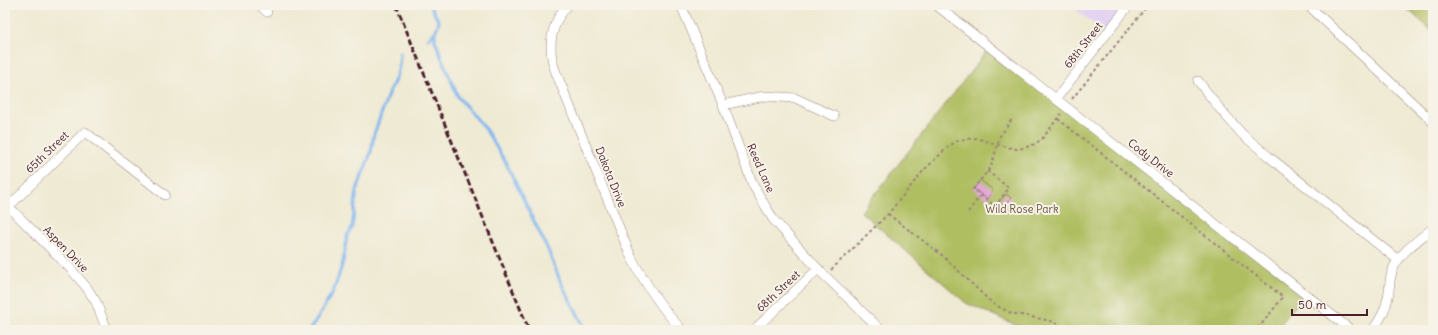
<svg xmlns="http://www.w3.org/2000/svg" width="1438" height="335" font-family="Delius,sans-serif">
  <rect width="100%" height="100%" fill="#f7f3e8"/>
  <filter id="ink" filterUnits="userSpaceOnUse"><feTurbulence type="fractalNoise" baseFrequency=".025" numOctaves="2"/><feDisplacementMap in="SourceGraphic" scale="8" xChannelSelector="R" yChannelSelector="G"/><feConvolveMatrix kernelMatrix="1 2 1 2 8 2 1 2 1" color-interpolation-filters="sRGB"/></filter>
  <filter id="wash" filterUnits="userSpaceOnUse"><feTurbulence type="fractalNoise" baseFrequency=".012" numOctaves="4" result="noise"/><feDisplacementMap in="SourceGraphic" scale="16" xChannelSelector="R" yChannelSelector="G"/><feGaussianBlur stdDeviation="0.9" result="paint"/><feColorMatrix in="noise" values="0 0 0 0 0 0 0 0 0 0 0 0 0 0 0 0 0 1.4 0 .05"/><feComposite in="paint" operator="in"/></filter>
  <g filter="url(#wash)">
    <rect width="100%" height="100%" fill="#efead3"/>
    <!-- built -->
    <polygon fill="#e3d3f2" points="1070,5 1129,5 1107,34"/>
    <!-- green -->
    <g fill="#afbe60" stroke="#7c6e46">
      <polygon points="1403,5 1433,5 1433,32"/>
      <polygon points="990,47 1305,294 1276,330 1027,330 966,303 861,212"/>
    </g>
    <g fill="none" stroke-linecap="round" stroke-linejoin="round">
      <!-- stream -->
      <g stroke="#81b7f0" stroke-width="3">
        <polyline points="435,32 435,40 442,59 458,97 484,127 506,163 548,250 561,283 586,330"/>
        <polyline points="428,39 435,32 439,22 430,5"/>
        <path d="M309,330l7,-9 18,-31 9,-28 4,-26 5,-8 5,-38 14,-38 3,-18 12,-33c1,-6 3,-9 6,-15 6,-10 8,-22 8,-33"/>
      </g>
    </g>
    <g id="blocks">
      <!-- building -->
      <g fill="#e3a5d6">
        <polygon points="980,180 993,190 987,199 974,189"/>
        <polygon points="1006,194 1011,198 1004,206 999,202"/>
      </g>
    </g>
  </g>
  <g filter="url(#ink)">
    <use href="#blocks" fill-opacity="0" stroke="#9c847f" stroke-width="1"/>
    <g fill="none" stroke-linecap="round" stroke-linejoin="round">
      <defs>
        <g id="minor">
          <polyline points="260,5 267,12"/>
          <path d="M568,5c-17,17 -21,42 -13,65l76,187c14,26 30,51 51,73"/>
          <polyline points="681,5 723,105 753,185 773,219 818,269 881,330"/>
          <polyline points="936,5 1351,330"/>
          <polyline points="1308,5 1433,122"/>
          <polyline points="1198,81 1220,109 1242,134 1268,156 1398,260"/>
          <polyline points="1056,99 1129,5"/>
          <polyline points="723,105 764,96 795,98 834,116"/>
          <polyline points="5,203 69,267 87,288 96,302 107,330"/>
          <polyline points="5,210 85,132 165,195"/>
          <polyline points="754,330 818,269"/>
          <path d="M1373,330c7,-11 13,-20 15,-33 2,-8 1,-17 4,-25 6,-19 26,-31 41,-44"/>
        </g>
      </defs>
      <!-- minor casing -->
      <use href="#minor" stroke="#9c847f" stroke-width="10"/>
      <!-- path -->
      <g stroke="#9c847f" stroke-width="2" stroke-dasharray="3 3" stroke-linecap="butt">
        <polyline points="1072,99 1148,5"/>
        <polyline points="1058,119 1283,297 1257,330"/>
        <polyline points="987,171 1009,188 995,206 973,189 991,167 1000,136 1012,119"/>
        <polyline points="968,212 981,195"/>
        <polyline points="888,214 943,256 993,304 1011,313 1051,321 1070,330"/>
        <polyline points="831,270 888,214 924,170 949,146 959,140 976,138 1007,147 1016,149 1024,148 1035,144 1042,139 1061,114"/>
      </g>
      <!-- minor -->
      <use href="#minor" stroke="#fff" stroke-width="9"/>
      <!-- rail -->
      <polyline stroke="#4a1f2b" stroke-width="3" stroke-dasharray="6 3" stroke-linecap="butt" points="396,5 529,330"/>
    </g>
  </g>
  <g text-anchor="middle" stroke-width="4" stroke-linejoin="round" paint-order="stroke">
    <!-- street labels -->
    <g font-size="11" fill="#4a1f2b" stroke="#f7f3e8">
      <text transform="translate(1083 45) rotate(-52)" y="4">68th Street</text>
      <text transform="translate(47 152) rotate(-44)" y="4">65th Street</text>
      <text transform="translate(1151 158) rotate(38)" y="4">Cody Drive</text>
      <text transform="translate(761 168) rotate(66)" y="4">Reed Lane</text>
      <text transform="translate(611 177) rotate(68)" y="4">Dakota Drive</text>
      <text transform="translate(66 249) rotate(46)" y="4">Aspen Drive</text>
      <text transform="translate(778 291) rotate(-43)" y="4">68th Street</text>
    </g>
    <!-- park labels -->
    <g font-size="11" fill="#684f3b" stroke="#f7f3e8">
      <text x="1022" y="213">Wild Rose Park</text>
    </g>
  </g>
  <!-- margin -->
  <rect width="1438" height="335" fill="none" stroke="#f7f3e8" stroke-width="20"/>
  <!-- scale -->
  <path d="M1292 309v6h75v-6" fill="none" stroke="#4a1f2b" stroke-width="2"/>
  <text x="1298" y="309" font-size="12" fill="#4a1f2b" stroke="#f7f3e8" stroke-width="3" paint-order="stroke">50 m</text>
</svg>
